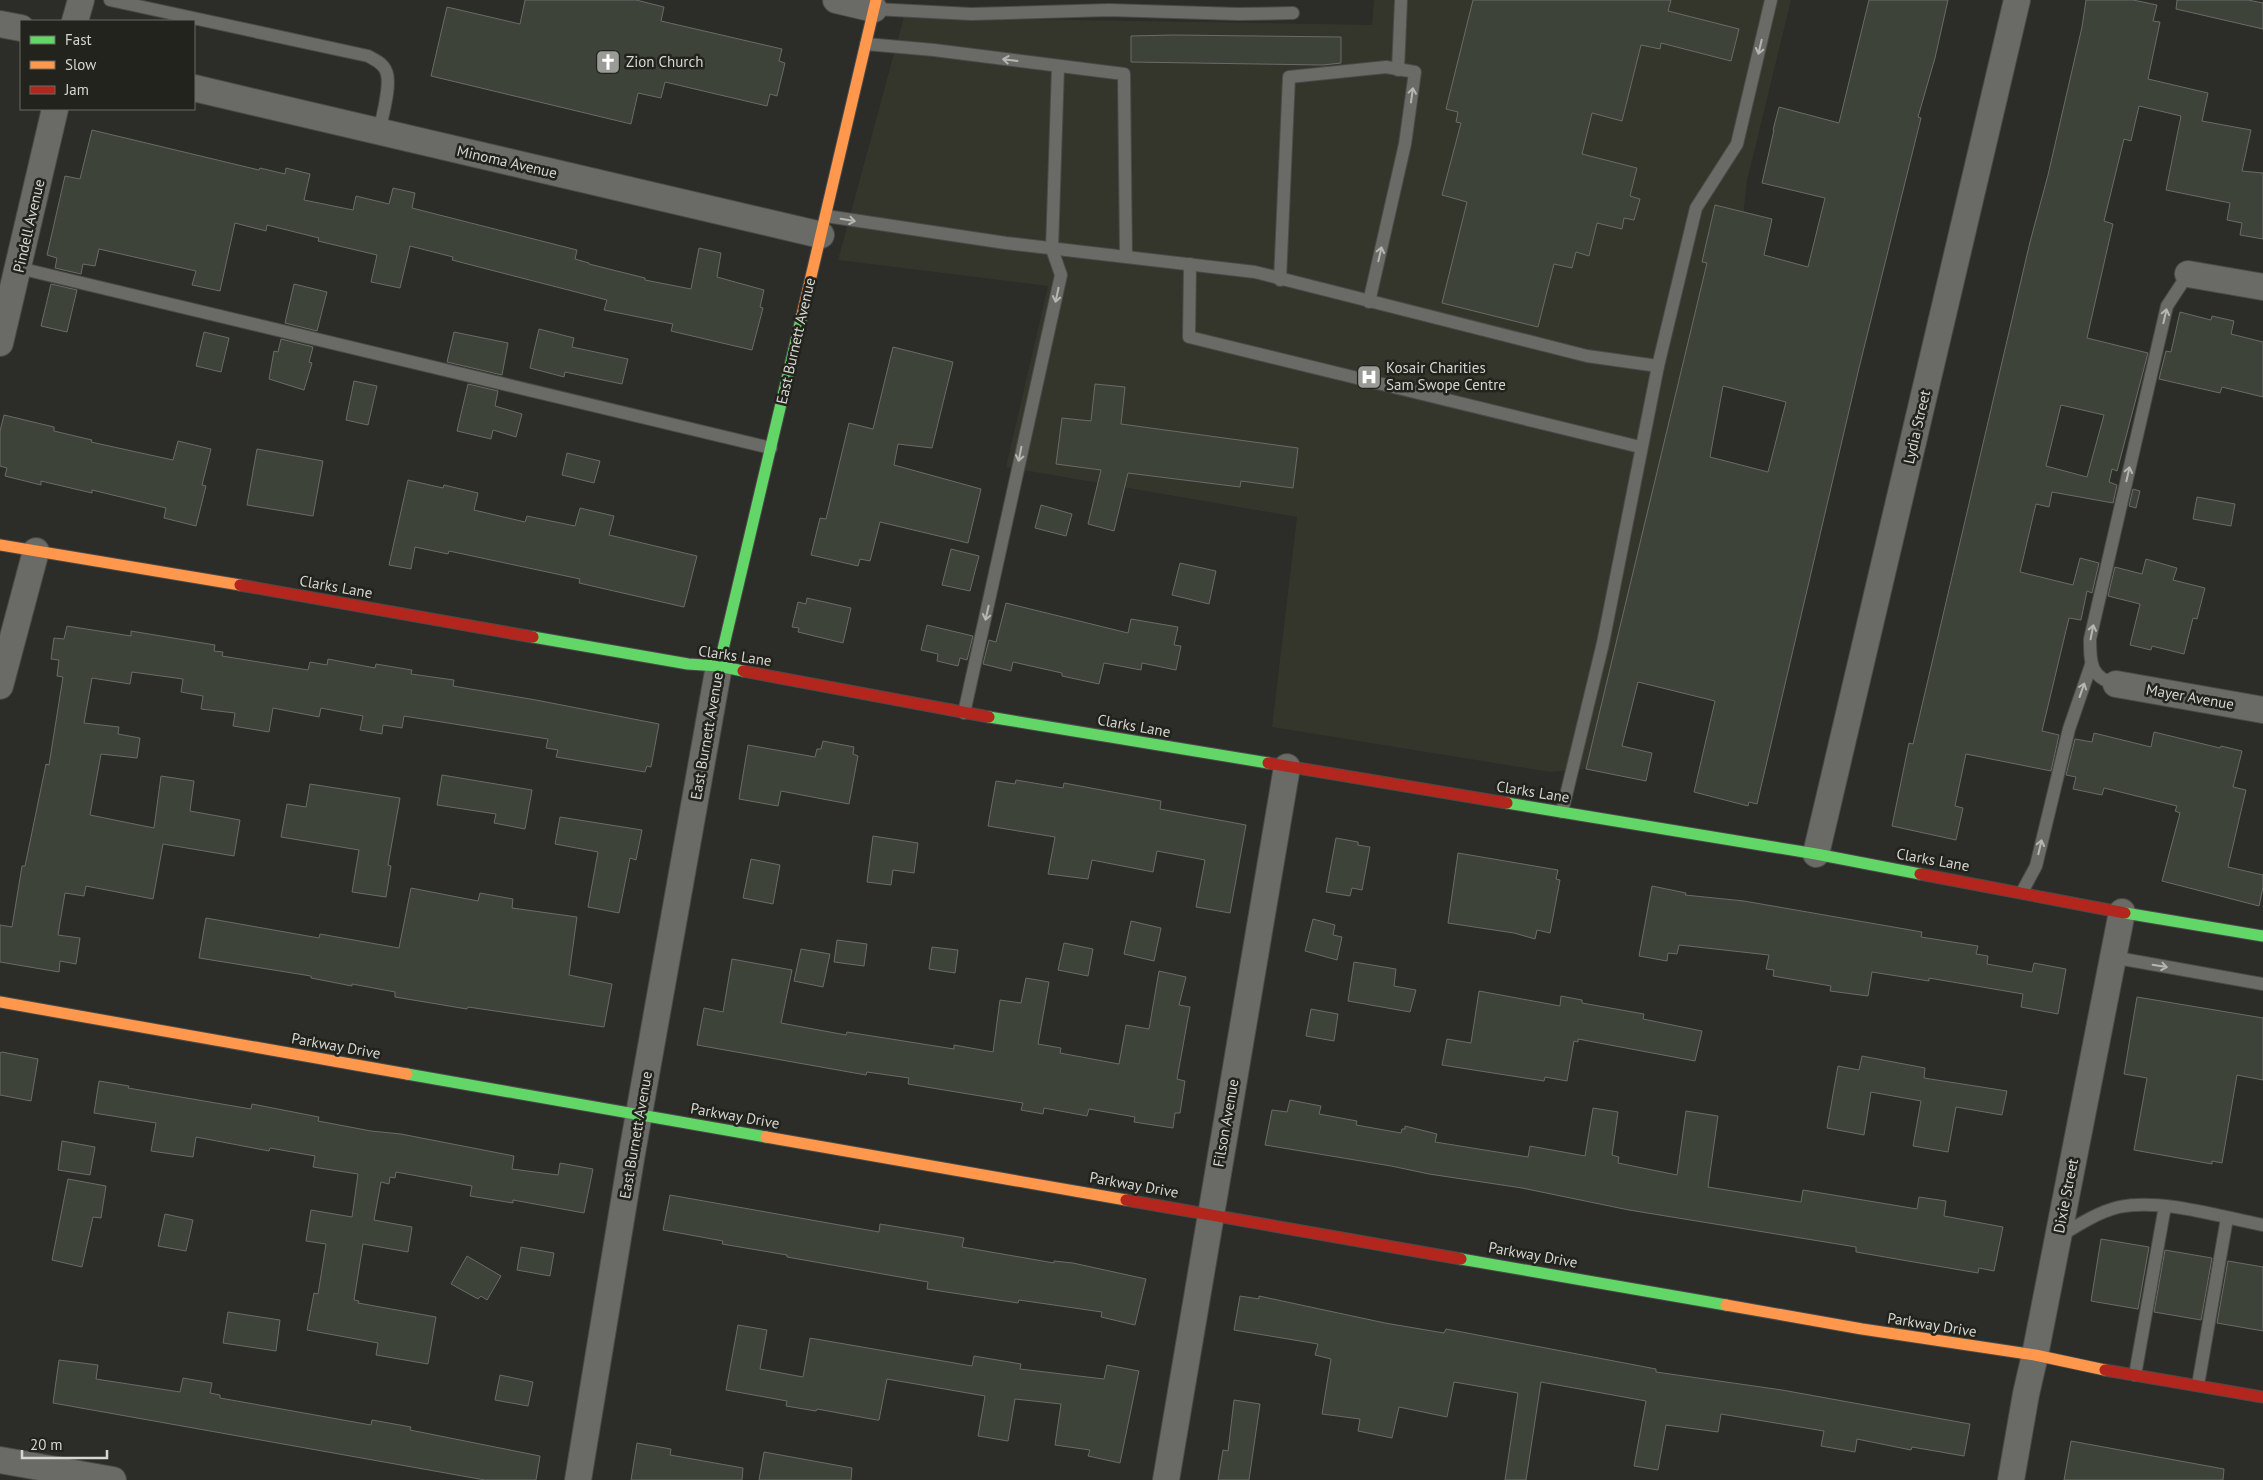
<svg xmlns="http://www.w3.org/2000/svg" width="2263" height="1480" font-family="'PT Sans',sans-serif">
  <rect width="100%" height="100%" fill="#2c2c28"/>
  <!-- built -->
  <polygon fill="#35362b" points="1374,0 1791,0 1747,181 1737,270 1622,748 1620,747 1613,775 1586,769 1550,772 1272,727 1297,517 1006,467 1048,286 838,260 904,17 1372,25"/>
  <!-- building -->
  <g fill="#3e433a" stroke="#6a6b68" fill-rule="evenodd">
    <polygon points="525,0 636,0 664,7 661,21 782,49 779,61 785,63 777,96 770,94 767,106 665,82 661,98 638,93 631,124 431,76 447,7 520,24"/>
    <polygon points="1473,0 1671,0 1668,11 1739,29 1731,61 1661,43 1660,49 1641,45 1622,121 1592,113 1582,154 1637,168 1630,196 1640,199 1634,220 1624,218 1622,229 1597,223 1589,256 1576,252 1572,268 1554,264 1538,327 1442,303 1467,202 1442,195 1461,123 1456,122 1458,112 1446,109"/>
    <path d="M1869,0h79l-13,58 -17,59 3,1 -62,250 -102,436 -8,-2 -1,4 -54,-14 21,-91 -77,-19 -16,64 30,7 -6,28 -60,-12 121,-506 -5,-1 13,-57 57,14 -8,36 44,12 17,-69 -63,-15 12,-53h-1l6,-23 60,16zM1723,386l63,16 -18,70 -58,-15z"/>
    <path d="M2086,0h47l24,5 -4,16 7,1 -12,57 60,14 -6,28 49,9 -9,41 21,2v66l-23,-4 2,-12 -15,-3 3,-17 -64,-13 15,-74 -42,-10 -8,35 -7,-2 -20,82 9,3 -26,114 61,15 -31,118 -5,-2 -3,13 8,3 -4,18 -61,-11 -3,15 -13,-3 -16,68 53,13 7,-27 19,5 -7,30 -5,-2 -6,29 -12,-2 -27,113 17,4 -8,36 -85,-17 -11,52 8,2 -7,32 -64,-14 17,-83 4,1 117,-502 18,-67 34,-148zM2061,405l43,10 -17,62 -41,-11z"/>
    <polygon points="2177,0 2248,0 2263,3 2263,29 2176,9"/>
    <polygon points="1173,35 1341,37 1341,63 1323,65 1131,62 1131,36"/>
    <polygon points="92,130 259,170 260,168 285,174 286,168 310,174 304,200 353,210 356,196 389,204 393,188 415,193 412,208 577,250 575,259 589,263 589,264 645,278 645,280 691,289 699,248 721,253 717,277 764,290 760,307 763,308 752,350 671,331 673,324 604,310 607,300 452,260 453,257 410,246 400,288 371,282 377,255 318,241 319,238 267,225 266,231 235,223 220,291 192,285 196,271 99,249 95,266 83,264 81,274 55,268 57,258 47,255 65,176 80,179"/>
    <polygon points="51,284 77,290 67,332 41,326"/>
    <polygon points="294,284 327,292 317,331 285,323"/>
    <polygon points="2180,312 2211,320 2212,316 2234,321 2231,334 2263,342 2263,397 2222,387 2220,393 2159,379 2166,351 2171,352"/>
    <polygon points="539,329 574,338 572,347 628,359 622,384 565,372 564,377 530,368"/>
    <polygon points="204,332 229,338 221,372 196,366"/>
    <polygon points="454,332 508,343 502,375 447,362"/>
    <polygon points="281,339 313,347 309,362 312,363 304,390 269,379 274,351 278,352"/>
    <polygon points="893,347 953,362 932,448 898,444 894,465 981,489 968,543 880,522 870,561 860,559 858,566 811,555 820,518 826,519 849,423 873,429"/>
    <polygon points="354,381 377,386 368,425 346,420"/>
    <polygon points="468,384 498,391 495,406 522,414 516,437 493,430 491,439 457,431"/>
    <polygon points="1095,384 1125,387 1121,424 1298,448 1293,488 1241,481 1240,487 1128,473 1114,531 1088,524 1101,470 1056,464 1062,418 1091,421"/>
    <polygon points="4,415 54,427 54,431 92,440 91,442 173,460 178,441 211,449 202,485 206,486 196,526 164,518 166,508 92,490 92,493 41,481 41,485 5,476 7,468 0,466 0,431"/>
    <polygon points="257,449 323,461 313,516 247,505"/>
    <polygon points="567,453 600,461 594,483 562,475"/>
    <polygon points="408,480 443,488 444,485 478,493 474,510 525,522 527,516 575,526 580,508 614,516 609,535 697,556 684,607 579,583 580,579 449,551 448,554 415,547 411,569 389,565"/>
    <polygon points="2133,489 2140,491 2136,508 2129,506"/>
    <polygon points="2197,497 2235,504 2231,526 2193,519"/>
    <polygon points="1041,505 1072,514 1066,536 1035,528"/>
    <polygon points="951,549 979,556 970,591 942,585"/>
    <polygon points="2146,559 2177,568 2173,580 2205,588 2197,619 2193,618 2184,654 2152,646 2151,650 2130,645 2140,604 2108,596 2115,567 2142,574"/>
    <polygon points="1180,563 1216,571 1209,604 1172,595"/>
    <polygon points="807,598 851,608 843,643 798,632 799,628 792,627 798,602 806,604"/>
    <polygon points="1006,603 1128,633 1131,619 1178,627 1174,645 1181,646 1176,670 1142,663 1141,670 1104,663 1099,684 1062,676 1062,673 1013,662 1011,671 983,664 989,640 996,642"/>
    <polygon points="927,625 973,636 967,660 960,658 958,666 937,661 938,654 921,650"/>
    <polygon points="67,626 131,636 131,631 215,645 214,651 223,652 222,656 308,670 310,662 327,665 328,659 375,668 376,664 412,670 411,674 454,680 453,686 536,700 659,724 651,767 647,766 645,772 556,757 558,750 546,748 548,739 404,716 402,728 383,725 382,734 360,730 363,716 321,708 319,717 273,708 269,732 233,726 235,713 201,709 203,696 181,692 183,679 132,672 130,684 92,678 84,723 119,727 118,734 140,738 137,758 101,754 90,815 154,828 161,776 194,781 190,811 240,820 234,856 163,844 153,899 86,886 84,896 65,893 58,935 80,938 76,964 60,961 59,972 0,962 0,925 12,927 22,866 25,866 46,764 49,765 63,677 57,676 59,660 51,659 54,638 64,639"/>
    <polygon points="2154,732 2220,748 2221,746 2242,751 2233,787 2246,790 2228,867 2263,875 2263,887 2259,906 2162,881 2180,813 2175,811 2177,806 2104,788 2102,795 2073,789 2076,777 2066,775 2075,739 2092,742 2094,733 2151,747"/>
    <polygon points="823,741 854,747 853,754 858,756 849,804 781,791 778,806 739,799 748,745 815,757 817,749 821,749"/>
    <polygon points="442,775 532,790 525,829 494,823 496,814 437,805"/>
    <polygon points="1016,780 1063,788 1064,783 1161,801 1160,809 1246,825 1230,913 1196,907 1205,860 1157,851 1153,872 1092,860 1088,879 1048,874 1055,837 988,826 996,781 1015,784"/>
    <polygon points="310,784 400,798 388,865 391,866 386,897 352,892 359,850 281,837 287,804 306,807"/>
    <polygon points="560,817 642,830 636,860 630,858 619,913 588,907 598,852 555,844"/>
    <polygon points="873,836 918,843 914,873 893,870 891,885 867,882"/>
    <polygon points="1336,838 1358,842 1358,845 1370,847 1362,890 1352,888 1350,896 1326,892"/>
    <polygon points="1458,853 1558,870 1556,879 1560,880 1550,933 1537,930 1535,939 1514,933 1448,923"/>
    <polygon points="751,859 780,865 773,904 743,898"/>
    <polygon points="1652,886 1686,893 1685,895 1744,901 1922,932 1921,937 1978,946 1976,954 1988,956 1987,964 2032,972 2034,963 2066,969 2058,1014 2021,1007 2023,994 1929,978 1929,981 1872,972 1868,996 1830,991 1831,986 1773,976 1774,970 1766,969 1769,955 1679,945 1677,954 1668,953 1667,961 1639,956"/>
    <polygon points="411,888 478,901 480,893 513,899 512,908 577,917 569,975 612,984 604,1027 468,1007 467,1009 395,997 395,992 352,984 352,986 311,978 311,976 199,958 206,918 319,938 320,934 399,948"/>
    <polygon points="1313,919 1335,925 1333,935 1342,937 1337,960 1305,951"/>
    <polygon points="1131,921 1161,928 1154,961 1124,954"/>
    <polygon points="837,940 867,944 864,966 834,962"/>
    <polygon points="1064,943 1093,949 1088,976 1058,970"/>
    <polygon points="932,947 958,950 955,973 929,969"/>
    <polygon points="801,949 830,954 823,987 794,981"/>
    <polygon points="732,959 792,970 781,1023 846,1035 847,1032 954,1049 954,1045 993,1052 1000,1000 1021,1003 1026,978 1049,982 1038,1044 1061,1048 1060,1053 1119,1064 1126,1025 1149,1029 1159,971 1186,977 1179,1005 1190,1007 1177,1079 1185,1081 1180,1113 1175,1113 1173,1128 1134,1122 1135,1117 1089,1109 1087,1116 1044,1108 1043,1114 1021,1110 1023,1103 908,1084 909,1078 867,1072 866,1075 697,1045 704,1008 723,1012"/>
    <polygon points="1354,962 1396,969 1394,986 1416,990 1410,1012 1348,1001"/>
    <polygon points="1479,991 1560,1006 1561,996 1582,1000 1582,1003 1644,1014 1643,1019 1702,1031 1695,1061 1578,1039 1578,1042 1574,1041 1567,1081 1545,1077 1544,1081 1442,1065 1447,1039 1471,1043"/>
    <polygon points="2137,997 2263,1018 2263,1080 2237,1075 2222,1163 2212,1161 2212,1164 2134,1150 2147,1078 2124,1074"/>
    <polygon points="1311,1009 1338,1014 1334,1041 1306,1036"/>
    <polygon points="2,1052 38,1059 31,1101 0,1095 0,1053"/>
    <polygon points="1862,1056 1925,1068 1924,1078 2007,1091 2002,1115 1956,1107 1948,1152 1913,1146 1921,1101 1871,1092 1864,1135 1827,1128 1838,1066 1859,1070"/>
    <polygon points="99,1081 129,1086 128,1088 251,1109 252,1104 319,1117 318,1121 371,1131 401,1134 514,1156 512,1169 558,1175 560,1163 593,1169 584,1213 513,1200 513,1203 470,1196 472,1186 396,1172 395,1178 390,1177 389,1184 381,1182 374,1220 412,1227 408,1252 363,1244 354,1300 359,1301 358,1303 436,1317 428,1364 376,1355 378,1343 307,1330 314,1293 318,1294 326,1244 306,1241 311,1210 352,1217 358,1174 313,1167 315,1156 270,1148 269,1151 196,1137 193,1157 151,1151 156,1123 94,1113"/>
    <polygon points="1290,1100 1321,1106 1319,1114 1357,1121 1356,1125 1401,1133 1402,1129 1405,1129 1405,1126 1437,1134 1435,1142 1528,1157 1530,1146 1585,1156 1593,1108 1618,1112 1612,1155 1619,1157 1618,1163 1677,1175 1686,1111 1718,1116 1708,1187 1801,1202 1803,1190 1917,1209 1919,1197 1946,1201 1944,1216 2003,1227 1994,1271 1979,1268 1978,1273 1908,1261 1856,1252 1856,1247 1629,1210 1522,1188 1429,1174 1391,1166 1265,1145 1272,1110 1287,1112"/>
    <polygon points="62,1141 95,1147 90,1175 58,1170"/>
    <polygon points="68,1179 106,1186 101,1218 93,1217 82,1267 52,1260"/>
    <polygon points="670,1195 879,1232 880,1224 953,1236 964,1238 962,1247 1054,1263 1054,1261 1073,1263 1146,1279 1135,1325 1101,1317 1102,1312 1019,1300 1018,1303 927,1289 928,1282 787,1257 787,1255 722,1244 723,1241 663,1230"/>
    <polygon points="165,1214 193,1220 186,1251 158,1246"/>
    <polygon points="2101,1239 2149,1247 2138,1309 2091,1301"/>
    <polygon points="521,1247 554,1253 550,1276 517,1270"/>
    <polygon points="2165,1250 2212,1258 2201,1320 2154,1312"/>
    <polygon points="467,1256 501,1276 487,1300 481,1296 478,1299 451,1284"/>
    <polygon points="2228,1261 2263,1267 2263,1331 2217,1323"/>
    <polygon points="1240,1296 1259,1299 1259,1296 1385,1323 1444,1333 1446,1329 1656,1369 1656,1372 1782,1390 1970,1424 1964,1456 1912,1447 1911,1450 1857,1439 1855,1452 1821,1446 1824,1431 1721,1414 1718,1432 1666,1425 1658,1470 1634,1466 1646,1401 1541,1382 1526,1480 1505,1480 1518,1393 1454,1382 1447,1417 1399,1407 1392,1438 1358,1431 1360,1419 1322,1414 1331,1359 1315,1355 1318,1344 1234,1330"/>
    <polygon points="228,1312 280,1320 276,1351 223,1343"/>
    <polygon points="738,1325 767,1330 760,1369 803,1377 810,1338 972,1366 974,1356 1021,1364 1020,1369 1104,1379 1107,1365 1139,1371 1120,1463 1088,1456 1090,1450 1055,1445 1061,1404 1015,1399 1008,1441 978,1436 985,1396 887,1379 879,1420 877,1420 817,1409 816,1411 786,1406 787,1401 726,1390"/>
    <polygon points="59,1360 98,1365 96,1379 180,1392 183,1378 212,1383 210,1393 220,1395 220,1398 371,1425 372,1420 411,1427 410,1430 540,1456 536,1480 485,1480 53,1403"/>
    <polygon points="500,1375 533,1382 528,1406 495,1400"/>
    <polygon points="1234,1400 1260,1404 1249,1480 1218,1480 1223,1450 1228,1451"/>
    <polygon points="2071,1441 2224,1469 2223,1480 2064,1480"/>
    <polygon points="637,1443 671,1449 670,1455 743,1468 742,1480 631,1480"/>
    <polygon points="764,1452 852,1468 851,1480 759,1480"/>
  </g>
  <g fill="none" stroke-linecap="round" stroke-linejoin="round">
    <defs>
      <g id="lane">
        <path d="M110,0l258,56c7,4 15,7 18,15 6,13 -4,46 -7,61"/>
        <polyline points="874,9 971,14 1109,10 1238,14 1293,13"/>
        <polyline points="866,44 934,50 1124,74 1126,256"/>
        <polyline points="1398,70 1401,0"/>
        <polyline points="826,216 1006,243 1255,272 1587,356 1658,366"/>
        <polyline points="1190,264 1189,337 1640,447"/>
        <polyline points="19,268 771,448"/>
        <polyline points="1280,280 1289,77 1386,67 1415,72 1405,144 1369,302"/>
        <path d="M2116,684c-26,-6 -26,-22 -26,-45l77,-333 21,-32"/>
        <polyline points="964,713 1061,275 1052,249 1058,67"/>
        <polyline points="1562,812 1603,643 1658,366 1696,208 1737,144 1771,0"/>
        <polyline points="2022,892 2036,866 2069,729 2091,665"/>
        <polyline points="2112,957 2263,984"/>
        <path d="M2060,1236c18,-11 38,-24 59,-29 42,-9 102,10 144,18"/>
        <polyline points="2135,1375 2165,1206"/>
        <polyline points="2198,1385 2227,1218"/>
      </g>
      <g id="street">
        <polyline points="836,0 874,9"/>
        <polyline points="75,21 81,0"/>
        <polyline points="0,24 21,28"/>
        <polyline points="194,88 821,235"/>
        <polyline points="2188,274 2263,287"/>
        <polyline points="0,343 55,109"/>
        <polyline points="2116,684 2263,710"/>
        <polyline points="0,686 36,551"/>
        <polyline points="1816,854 2017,0"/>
        <polyline points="0,1460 113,1480"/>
        <polyline points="578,1480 632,1153 719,666"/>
        <polyline points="1166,1480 1287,767"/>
        <polyline points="2011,1480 2026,1394 2035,1355 2122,912"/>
      </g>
      <g id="fast">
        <polyline points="533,637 688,664 719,666 743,671"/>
        <polyline points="719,666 802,315"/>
        <polyline points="989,717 1268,763"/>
        <polyline points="1507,803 1816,854 1920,874"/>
        <polyline points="2125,913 2263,936"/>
        <polyline points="407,1074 766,1137"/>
        <polyline points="1461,1259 1726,1305"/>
      </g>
      <g id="slow">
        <polyline points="802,315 876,0"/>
        <polyline points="0,545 240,585"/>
        <polyline points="0,1002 407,1074"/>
        <polyline points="766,1137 1126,1200"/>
        <polyline points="1726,1305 1862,1329 2035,1355 2105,1370"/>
      </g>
      <g id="jam">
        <polyline points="240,585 533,637"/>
        <polyline points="743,671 989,717"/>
        <polyline points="1268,763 1507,803"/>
        <polyline points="1920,874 2125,913"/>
        <polyline points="1126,1200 1461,1259"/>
        <polyline points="2105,1370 2263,1397"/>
      </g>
    </defs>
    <!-- lane casing -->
    <use href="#lane" stroke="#4a4a48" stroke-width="14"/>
    <!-- street casing -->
    <use href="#street" stroke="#4a4a48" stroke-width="28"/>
    <!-- fast casing -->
    <use href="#fast" stroke="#4a4a48" stroke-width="13"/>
    <!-- slow casing -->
    <use href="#slow" stroke="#4a4a48" stroke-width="13"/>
    <!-- jam casing -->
    <use href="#jam" stroke="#4a4a48" stroke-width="13"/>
    <!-- lane -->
    <use href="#lane" stroke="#6a6a67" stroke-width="12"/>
    <!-- street -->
    <use href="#street" stroke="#6a6a67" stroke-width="26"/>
    <!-- fast -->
    <use href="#fast" stroke="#63d668" stroke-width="11"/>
    <!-- slow -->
    <use href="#slow" stroke="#ff974d" stroke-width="11"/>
    <!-- jam -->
    <use href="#jam" stroke="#b3261e" stroke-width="11"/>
  </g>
  <!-- one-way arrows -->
  <defs><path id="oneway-shaft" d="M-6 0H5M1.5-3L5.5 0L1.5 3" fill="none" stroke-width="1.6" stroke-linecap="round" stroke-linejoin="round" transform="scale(1.25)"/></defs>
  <g stroke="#b6b6b2">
    <use href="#oneway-shaft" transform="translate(1760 47) rotate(103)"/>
    <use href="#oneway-shaft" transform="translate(1010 60) rotate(-173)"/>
    <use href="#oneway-shaft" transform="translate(1412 95) rotate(-82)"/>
    <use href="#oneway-shaft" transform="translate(848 220) rotate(10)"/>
    <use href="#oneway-shaft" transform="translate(1380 254) rotate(-77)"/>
    <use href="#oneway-shaft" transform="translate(1057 295) rotate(102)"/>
    <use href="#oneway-shaft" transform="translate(2165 316) rotate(-77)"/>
    <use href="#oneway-shaft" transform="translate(1020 454) rotate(101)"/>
    <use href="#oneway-shaft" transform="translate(2128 474) rotate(-77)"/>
    <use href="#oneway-shaft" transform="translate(987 613) rotate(103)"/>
    <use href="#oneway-shaft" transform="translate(2092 632) rotate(-79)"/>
    <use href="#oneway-shaft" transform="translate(2082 690) rotate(-71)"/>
    <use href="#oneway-shaft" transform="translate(2040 847) rotate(-77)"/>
    <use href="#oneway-shaft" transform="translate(2160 966) rotate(10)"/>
  </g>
  <!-- icons -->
  <defs>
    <symbol id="church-square" viewBox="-11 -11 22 22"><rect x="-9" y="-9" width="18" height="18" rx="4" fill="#9a9a96" stroke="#23231d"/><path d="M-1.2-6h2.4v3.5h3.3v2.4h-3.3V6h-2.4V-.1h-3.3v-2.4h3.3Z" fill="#fff"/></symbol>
    <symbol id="hospital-square" viewBox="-11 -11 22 22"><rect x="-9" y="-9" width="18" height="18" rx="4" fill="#9a9a96" stroke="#23231d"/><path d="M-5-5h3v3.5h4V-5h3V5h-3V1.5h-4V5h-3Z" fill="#fff"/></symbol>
  </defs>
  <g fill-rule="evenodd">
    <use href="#church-square" x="594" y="48" width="28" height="28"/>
    <use href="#hospital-square" x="1355" y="363" width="28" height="28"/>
  </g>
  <g text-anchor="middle" stroke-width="5" stroke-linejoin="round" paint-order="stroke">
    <!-- poi labels -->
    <g font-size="15" fill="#d6d6d2" stroke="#23231d" text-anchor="start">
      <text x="626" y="67">Zion Church</text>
      <text x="1386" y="373">Kosair Charities<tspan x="1386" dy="17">Sam Swope Centre</tspan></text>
    </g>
    <!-- street labels -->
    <g font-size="15" fill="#d6d6d2" stroke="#23231d">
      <text transform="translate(507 162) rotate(13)" y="5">Minoma Avenue</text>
      <text transform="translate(29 226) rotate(-77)" y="5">Pindell Avenue</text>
      <text transform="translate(796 341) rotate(-77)" y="5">East Burnett Avenue</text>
      <text transform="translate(1917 427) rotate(-77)" y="5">Lydia Street</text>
      <text transform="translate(336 587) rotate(10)" y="5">Clarks Lane</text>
      <text transform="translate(735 656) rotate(8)" y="5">Clarks Lane</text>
      <text transform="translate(2190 697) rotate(10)" y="5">Mayer Avenue</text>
      <text transform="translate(1134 726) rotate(10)" y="5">Clarks Lane</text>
      <text transform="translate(707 736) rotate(-80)" y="5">East Burnett Avenue</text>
      <text transform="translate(1533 792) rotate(9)" y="5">Clarks Lane</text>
      <text transform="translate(1933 860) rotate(10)" y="5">Clarks Lane</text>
      <text transform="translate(336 1046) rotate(10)" y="5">Parkway Drive</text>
      <text transform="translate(735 1116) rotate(10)" y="5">Parkway Drive</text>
      <text transform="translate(1226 1123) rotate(-80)" y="5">Filson Avenue</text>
      <text transform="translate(636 1135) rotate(-80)" y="5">East Burnett Avenue</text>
      <text transform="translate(1134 1185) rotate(10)" y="5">Parkway Drive</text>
      <text transform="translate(2066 1196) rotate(-79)" y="5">Dixie Street</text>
      <text transform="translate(1533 1255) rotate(10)" y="5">Parkway Drive</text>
      <text transform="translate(1932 1325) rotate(9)" y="5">Parkway Drive</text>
    </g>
  </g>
  <!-- legend -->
  <rect x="20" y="20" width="175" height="90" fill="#23231d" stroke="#6b6b65"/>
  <rect x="30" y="36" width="25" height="8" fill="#63d668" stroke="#6b6b65"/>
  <text x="65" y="45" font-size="15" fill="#d6d6d2">Fast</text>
  <rect x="30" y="61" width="25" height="8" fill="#ff974d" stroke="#6b6b65"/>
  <text x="65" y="70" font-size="15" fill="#d6d6d2">Slow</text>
  <rect x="30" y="86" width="25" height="8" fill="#b3261e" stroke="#6b6b65"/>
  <text x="65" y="95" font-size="15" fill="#d6d6d2">Jam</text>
  <!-- scale -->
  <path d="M22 1450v8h85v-8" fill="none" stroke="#d6d6d2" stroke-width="2.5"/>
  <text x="30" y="1450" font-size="15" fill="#d6d6d2" stroke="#23231d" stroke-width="4" paint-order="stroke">20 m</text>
</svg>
